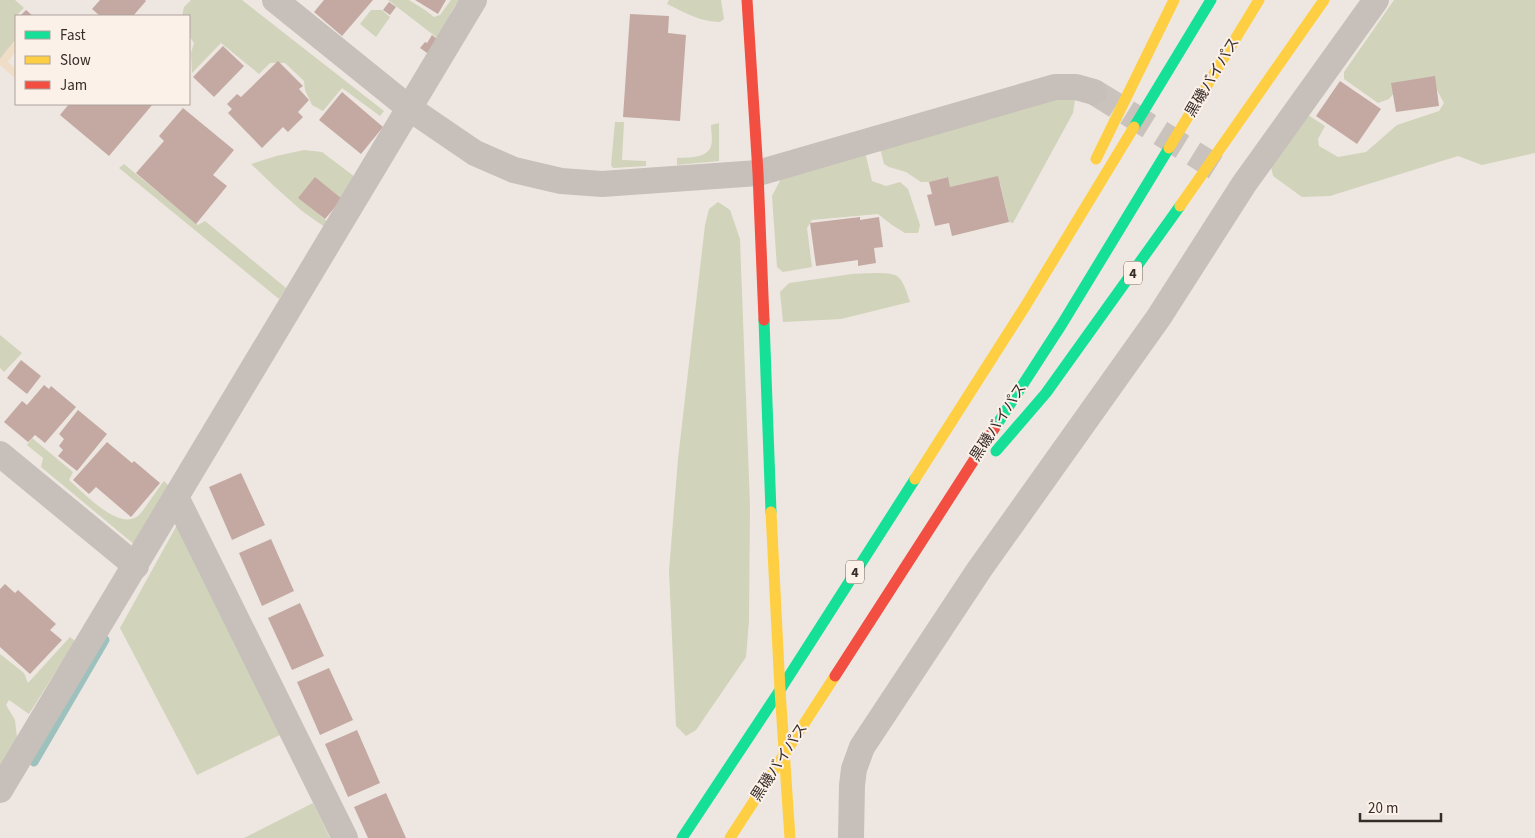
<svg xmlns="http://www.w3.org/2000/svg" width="1535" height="838" font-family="'Source Sans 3','Noto Sans JP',sans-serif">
  <rect width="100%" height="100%" fill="#eee7e1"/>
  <!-- green -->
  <g fill="#d1d3ba">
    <polygon points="0,0 15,0 24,8 16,16 16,39 0,59"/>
    <polygon points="191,0 242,0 384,111 380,116 342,88 323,111 312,105 305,90 304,81 285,63 270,63 259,74 221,43 192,73 191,53 194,43 189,36 189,16 182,16 184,7"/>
    <polygon points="388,0 409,0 425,10 434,17 440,15 451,0 465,0 456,4 450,14 454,19 440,40"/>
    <path d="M669,0h52l3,19 -4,3c-20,0 -36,-10 -53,-18z"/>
    <polygon points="1394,0 1535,0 1535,153 1482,165 1458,156 1330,196 1302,197 1273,176 1271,166 1308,115 1325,126 1318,139 1319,146 1338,157 1366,152 1397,125 1439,111 1444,103 1432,81 1399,87 1389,99 1378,103 1344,79 1344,72"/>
    <polygon points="371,10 382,10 390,17 376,37 360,24"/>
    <polygon points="1055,99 1075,100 1073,113 1013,223 1009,222 1000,183 950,187 947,177 929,182 921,182 906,172 889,167 884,164 880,148"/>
    <polygon points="615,122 624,122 622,160 646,161 646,166 613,168 611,165"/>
    <path d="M719,123v38l-42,4v-7c11,-1 30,1 34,-12 2,-5 0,-15 0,-21z"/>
    <polygon points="304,150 322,152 355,177 342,199 299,198 328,222 326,228 302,211 274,186 251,164 276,156"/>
    <polygon points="865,152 872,181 886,186 900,182 908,189 920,225 918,233 905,233 892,225 878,214 812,220 807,228 812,267 783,272 777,267 772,196 783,175"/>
    <polygon points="124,164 198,225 205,221 286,288 279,299 119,168"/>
    <polygon points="718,202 730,210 740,239 750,506 749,621 746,657 696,730 686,736 676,726 669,571 678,459 705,225 709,209"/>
    <path d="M852,274c11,0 35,-3 45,2 7,5 10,18 13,26l-69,17 -58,3 -3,-30 9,-9z"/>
    <polygon points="0,335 22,353 4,372 0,368"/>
    <path d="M32,438l41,34 -4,8c14,12 49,51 69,36 5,-4 20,-28 26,-35l6,6 -35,58 -94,-78 2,-9 -16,-13z"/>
    <polygon points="177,525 280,735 197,775 120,628"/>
    <polygon points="70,637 75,641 29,714 9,700 6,705 15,720 17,737 0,765 0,654 24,673 28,683"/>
    <polygon points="313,803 330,838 244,838"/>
  </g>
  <!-- sand -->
  <polygon fill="#efddc7" points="16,39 16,51 8,62 16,69 16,79 0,65 0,59"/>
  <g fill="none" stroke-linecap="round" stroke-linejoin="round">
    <!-- stream -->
    <polyline stroke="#9dc2be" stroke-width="9" points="34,762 105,640"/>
  </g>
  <!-- building -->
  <g fill="#c3a9a2">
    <polygon points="100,0 145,0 146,1 133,16 100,16 92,9"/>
    <polygon points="324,0 373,0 342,36 314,12"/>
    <polygon points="415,0 446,0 438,14"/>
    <polygon points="389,2 396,7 390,15 383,10"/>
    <polygon points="26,10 33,16 20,16"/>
    <polygon points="630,14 669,16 668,33 686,35 680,121 623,117"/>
    <polygon points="432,35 440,41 430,55 420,48 425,42 427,43"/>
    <polygon points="223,46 244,66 214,97 193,77"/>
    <polygon points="278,61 303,86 299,89 309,100 298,112 303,117 288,132 283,127 262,148 228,113 232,109 227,104 237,94 241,97"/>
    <polygon points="1435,76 1439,106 1396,112 1391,83"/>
    <polygon points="1340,81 1381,109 1357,144 1316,116"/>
    <polygon points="342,92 383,127 361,154 319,120"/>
    <polygon points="69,104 153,104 109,156 60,115"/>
    <polygon points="183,108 234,150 213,175 227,186 196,224 136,173 164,141 159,136"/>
    <polygon points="998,176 1009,222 952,236 949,223 935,226 927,195 932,194 929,182 948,177 950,187"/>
    <polygon points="315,177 342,199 325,219 298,198"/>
    <polygon points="860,217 860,220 879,217 883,247 874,248 876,263 858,266 858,260 816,266 810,223"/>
    <polygon points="21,360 41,376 27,394 7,378"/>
    <polygon points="44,385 49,389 51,386 76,407 45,443 35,435 28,442 4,422 22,401 27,405"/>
    <polygon points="78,410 107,434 77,471 58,456 63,450 59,446 64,439 59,434"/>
    <polygon points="107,442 132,463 134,461 160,483 131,517 96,487 89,494 73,480"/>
    <polygon points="241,473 265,525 232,540 209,487"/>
    <polygon points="271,539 294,591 262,606 239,553"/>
    <polygon points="5,584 15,593 18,590 56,624 50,630 62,640 30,674 0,647 0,589"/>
    <polygon points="300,603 324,656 292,670 268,618"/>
    <polygon points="329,668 353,720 320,735 297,682"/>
    <polygon points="357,730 380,783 348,797 325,744"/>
    <polygon points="386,793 406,838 368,838 354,807"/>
  </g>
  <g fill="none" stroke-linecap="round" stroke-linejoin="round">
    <!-- street-tunnel -->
    <polyline stroke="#cac2bc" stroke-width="26" stroke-dasharray="26 13" stroke-linecap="butt" points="1094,92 1225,173"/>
    <!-- street -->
    <g stroke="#c7bfba" stroke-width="26">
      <polyline points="275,0 409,108 475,153 514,170 561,181 602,184 758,173 1055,87 1076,87 1094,92"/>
      <polyline points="0,454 136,566"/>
      <polyline points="176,497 345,838"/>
      <polyline points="0,790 474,0"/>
      <polyline points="851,838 852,785 854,769 862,747 979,570 1159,317 1244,184 1376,0"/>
    </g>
    <!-- fast -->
    <g stroke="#16e098" stroke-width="11">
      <polyline points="1134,127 1211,0"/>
      <polyline points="764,320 771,512"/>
      <polyline points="994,429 1062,324 1169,148"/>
      <polyline points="996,451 1046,393 1180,206"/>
      <polyline points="682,838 780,690 915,479"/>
    </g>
    <!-- slow -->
    <g stroke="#ffcf43" stroke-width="11">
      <polyline points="1169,148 1259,0"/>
      <polyline points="1096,159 1174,0"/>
      <polyline points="1180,206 1324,0"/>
      <polyline points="915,479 1026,305 1134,127"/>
      <polyline points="771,512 780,690 790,838"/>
      <polyline points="730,838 835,676"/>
    </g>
    <!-- jam -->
    <g stroke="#f24e42" stroke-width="11">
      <polyline points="747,0 758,173 764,320"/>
      <polyline points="835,676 994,429"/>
    </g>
  </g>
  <g text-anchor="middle" stroke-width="4" stroke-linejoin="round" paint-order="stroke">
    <!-- shield labels -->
    <g fill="#fbf1e9" stroke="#726762" stroke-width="1">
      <rect x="1124" y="261.5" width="18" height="23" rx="4"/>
      <rect x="846" y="560.5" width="18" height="23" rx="4"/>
    </g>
    <g font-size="14" font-weight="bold" fill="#382c28">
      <text x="1133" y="278">4</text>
      <text x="855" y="577">4</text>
    </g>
    <!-- street labels -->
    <g font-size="15" fill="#382c28" stroke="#fbf1e9">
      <text transform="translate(1212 77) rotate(-59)" y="5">黒磯バイパス</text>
      <text transform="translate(998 422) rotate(-57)" y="5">黒磯バイパス</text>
      <text transform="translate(779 762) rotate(-57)" y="5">黒磯バイパス</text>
    </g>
  </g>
  <!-- legend -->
  <rect x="15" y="15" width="175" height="90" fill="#fbf1e9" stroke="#ada29c"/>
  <rect x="25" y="31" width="25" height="8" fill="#16e098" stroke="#ada29c"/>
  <text x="60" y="40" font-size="15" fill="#382c28">Fast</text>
  <rect x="25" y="56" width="25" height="8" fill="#ffcf43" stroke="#ada29c"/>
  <text x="60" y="65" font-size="15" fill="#382c28">Slow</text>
  <rect x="25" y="81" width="25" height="8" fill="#f24e42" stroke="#ada29c"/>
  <text x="60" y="90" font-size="15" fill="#382c28">Jam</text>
  <!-- scale -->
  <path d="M1360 813v8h81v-8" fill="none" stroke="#382c28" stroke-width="2.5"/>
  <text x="1368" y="813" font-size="15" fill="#382c28" stroke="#fbf1e9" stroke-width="4" paint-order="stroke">20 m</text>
</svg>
